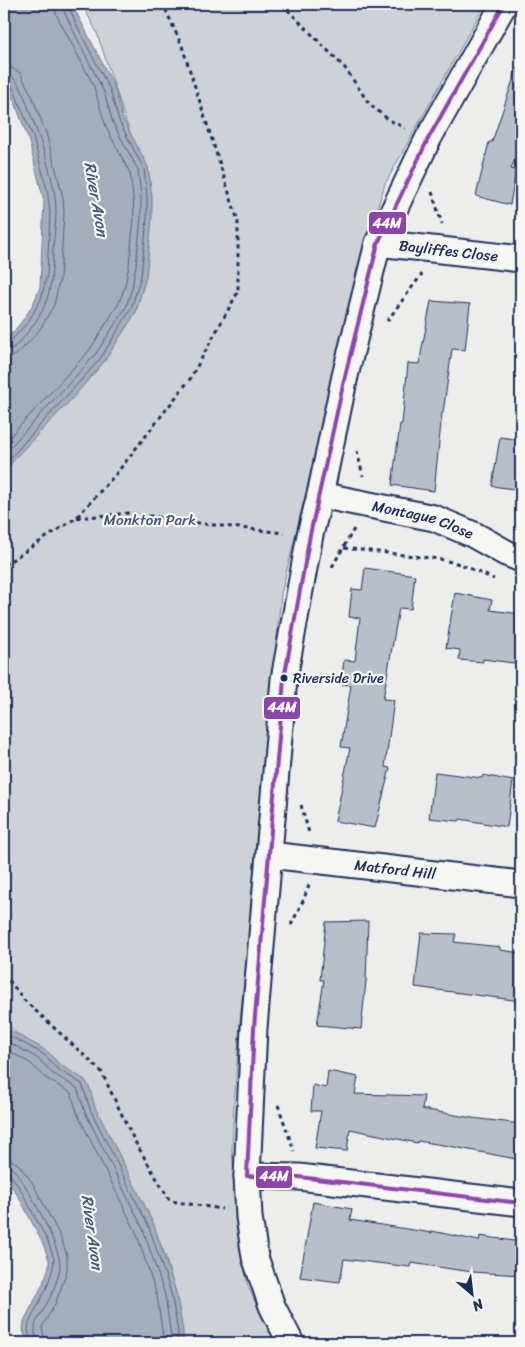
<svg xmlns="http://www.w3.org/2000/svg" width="525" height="1347" font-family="Sriracha,sans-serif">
  <rect width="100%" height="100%" fill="#edeeec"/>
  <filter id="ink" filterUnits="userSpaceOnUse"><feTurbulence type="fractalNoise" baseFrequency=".02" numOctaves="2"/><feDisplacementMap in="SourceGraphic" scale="10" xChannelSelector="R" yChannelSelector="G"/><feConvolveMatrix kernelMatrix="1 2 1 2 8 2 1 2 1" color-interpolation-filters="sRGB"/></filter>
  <g filter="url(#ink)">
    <!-- green -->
    <polygon fill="#ced2d7" stroke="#74809a" points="82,4 485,4 385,184 370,230 281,594 251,917 241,1010 234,1103 232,1150 241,1252 248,1286 268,1330 277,1343 173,1343 171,1283 166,1257 149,1218 27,1043 4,1021 4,464 148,188 97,33"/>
    <!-- water -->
    <g fill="#a5acbc" stroke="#6e7a96">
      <path d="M4,4h68l37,72 6,13 8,30 25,48 4,29v23l-6,58 -10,35 -32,50 -34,39 -54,56 -12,16v-131c16,-17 29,-33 36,-55l4,-86 -16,-63 -13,-35 -11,-21z"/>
      <polygon points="4,1027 40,1047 49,1053 59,1064 85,1080 90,1089 95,1107 143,1202 154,1225 176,1292 183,1331 183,1343 27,1343 23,1330 24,1321 42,1286 49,1267 49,1260 43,1244 20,1199 4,1175"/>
    </g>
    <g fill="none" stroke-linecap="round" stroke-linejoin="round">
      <!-- shore -->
      <g stroke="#526184" stroke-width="1">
        <polyline points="4,67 12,68 20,73 32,96 46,133 57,173 63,198 64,212 60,278 54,305 40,329 29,342 16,355 4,359"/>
        <path d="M4,74c16,1 21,26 26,38 10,28 26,69 26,99 0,12 -2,25 -3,38 -1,36 -2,55 -26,84 -6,8 -13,17 -23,18"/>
        <polyline points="4,80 9,82 13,88 33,137 47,189 50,212 47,275 41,299 28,322 9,343 4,345"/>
        <polyline points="4,443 89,351 119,303 125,286 129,265 134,218 133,197 130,173 106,127 93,84 56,14 55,4"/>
        <polyline points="4,454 95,355 126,307 132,288 136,265 141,218 141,196 138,170 113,123 104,92 71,26 63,9 62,4"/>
        <polyline points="4,465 100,359 131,309 141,276 147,219 147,196 144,169 119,121 110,90 76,24 68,4"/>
        <polyline points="4,1033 38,1051 46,1056 56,1068 82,1084 90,1109 149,1227 171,1293 178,1331 178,1343"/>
        <polyline points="4,1040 34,1056 41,1061 52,1073 77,1088 85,1112 143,1229 165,1295 172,1343"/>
        <polyline points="4,1048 30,1063 47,1079 71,1093 78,1115 136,1232 157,1296 164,1343"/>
        <polyline points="4,1159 11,1160 18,1164 32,1182 60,1236 67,1255 67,1270 63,1283 55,1304 42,1327 45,1343"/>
        <path d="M4,1166c4,1 7,1 10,4 13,14 48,80 46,97 -2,15 -10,31 -17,44 -3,5 -8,11 -8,17 -1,5 2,10 2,15"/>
        <polyline points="4,1173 10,1174 21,1190 48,1242 54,1259 53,1268 47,1287 29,1323 28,1330 31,1343"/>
      </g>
    </g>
    <!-- building -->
    <g fill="#b9bfc8" stroke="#1b2f5e">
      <polygon points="517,68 521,68 521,144 511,169 516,170 510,205 476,196 489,142 492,142"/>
      <polygon points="431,301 470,304 465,350 452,349 443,413 442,413 434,491 392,485 400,424 402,424 408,363 419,364"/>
      <polygon points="500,437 521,440 521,490 492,486"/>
      <polygon points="365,568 415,575 411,609 399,608 383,699 394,700 385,767 390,768 375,828 335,821 350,748 341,747 351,685 341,684 344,660 355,661 360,618 349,617 352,589 362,590"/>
      <polygon points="455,593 492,600 490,610 521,614 521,664 483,659 483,662 459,660 460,650 446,648"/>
      <polygon points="435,772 482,778 483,775 513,781 507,827 460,819 459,821 429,818"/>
      <polygon points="368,921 366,981 361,1029 317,1025 324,980 320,980 326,922"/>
      <polygon points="421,933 456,934 454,942 500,947 500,950 521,953 521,1001 415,987"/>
      <polygon points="328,1071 358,1077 355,1094 424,1096 422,1109 472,1118 521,1124 521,1160 449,1146 418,1141 417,1143 350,1129 347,1151 315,1148 321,1111 311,1111 313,1085 326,1088"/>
      <polygon points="313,1202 352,1209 350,1220 432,1233 432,1231 479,1241 480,1236 521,1242 521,1275 472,1272 411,1263 410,1267 344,1259 340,1282 300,1277"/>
    </g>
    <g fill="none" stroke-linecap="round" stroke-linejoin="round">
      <defs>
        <g id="minor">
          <path id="s1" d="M378,243l143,16"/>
          <path id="s2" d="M320,495l114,23 40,17 32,18 15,6"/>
          <path id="s3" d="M270,855l251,29"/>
          <polyline points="247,1176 299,1177 521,1203"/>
          <polyline points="291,1343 272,1306 255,1257 249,1217 247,1176 254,1028 284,679 310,535 320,495 345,376 378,243 428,139 504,4"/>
        </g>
      </defs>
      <!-- minor casing -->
      <use href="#minor" stroke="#1b2f5e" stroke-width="29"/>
      <!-- path -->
      <g stroke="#1b2f5e" stroke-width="3" stroke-dasharray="4 4" stroke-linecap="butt">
        <polyline points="282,4 345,68 370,105 389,120 405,128"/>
        <polyline points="432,192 442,224"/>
        <polyline points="387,321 422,274"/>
        <polyline points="357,451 363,476"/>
        <polyline points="77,518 129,513 205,524 284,533"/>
        <polyline points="344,548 439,559 460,564 494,579"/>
        <polyline points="4,565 76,518 116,474 190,379 238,292 238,221 182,46 163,4"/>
        <polyline points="332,567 354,529"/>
        <polyline points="301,805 309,833"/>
        <polyline points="291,925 303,901 309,885"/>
        <polyline points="4,974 24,1000 101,1071 134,1140 170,1201 222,1209"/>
        <polyline points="278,1105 294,1151"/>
      </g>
      <!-- minor -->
      <use href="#minor" stroke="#f6f6f2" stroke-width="25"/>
      <defs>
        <polyline id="bus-1" points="504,4 428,139 378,243 345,376 310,535 284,679 254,1028 247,1176 299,1177 521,1203"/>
      </defs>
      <!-- bus-1 casing -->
      <use href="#bus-1" stroke="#f6f6f2" stroke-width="8"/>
      <!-- bus-1 -->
      <use href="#bus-1" stroke="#8e44ad" stroke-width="4"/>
    </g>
  </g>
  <!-- markers -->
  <circle fill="#1b2f5e" stroke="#f6f6f2" stroke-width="2" cx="284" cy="678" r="4.5"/>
  <g text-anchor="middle" stroke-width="4.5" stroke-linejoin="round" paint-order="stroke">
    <!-- bus labels -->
    <g font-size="14" fill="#1b2f5e" stroke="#f6f6f2" text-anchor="start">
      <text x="293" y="683">Riverside Drive</text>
    </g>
    <!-- street labels -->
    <g font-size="15" fill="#1b2f5e" stroke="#f6f6f2">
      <text dy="5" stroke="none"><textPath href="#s1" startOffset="71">Bayliffes Close</textPath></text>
      <text dy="5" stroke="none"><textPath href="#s2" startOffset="106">Montague Close</textPath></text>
      <text dy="5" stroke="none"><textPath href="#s3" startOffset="126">Matford Hill</textPath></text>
    </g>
    <!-- park labels -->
    <g font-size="15" fill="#48587c" stroke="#f6f6f2">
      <text x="150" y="525">Monkton Park</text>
    </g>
    <!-- water labels -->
    <g font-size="16" font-style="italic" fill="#44547a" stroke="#f6f6f2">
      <text transform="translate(97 199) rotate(80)" y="6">River Avon</text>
      <text transform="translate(93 1232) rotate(82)" y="6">River Avon</text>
    </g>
  </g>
  <g stroke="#f6f6f2" stroke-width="2">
    <rect x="368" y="211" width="39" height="24" rx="5" fill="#8e44ad"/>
    <rect x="263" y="696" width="38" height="24" rx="5" fill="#8e44ad"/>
    <rect x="255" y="1165" width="38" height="24" rx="5" fill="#8e44ad"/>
  </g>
  <g font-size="14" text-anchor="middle" font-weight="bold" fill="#fff">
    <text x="387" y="228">44M</text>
    <text x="282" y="712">44M</text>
    <text x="274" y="1181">44M</text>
  </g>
  <!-- margin -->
  <rect width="525" height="1347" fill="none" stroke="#f6f6f2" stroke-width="20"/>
  <rect x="10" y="10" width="505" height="1327" fill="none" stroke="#1b2f5e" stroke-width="2" filter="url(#ink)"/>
  <!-- north arrow -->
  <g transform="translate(472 1294) rotate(152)" stroke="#f6f6f2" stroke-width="4" paint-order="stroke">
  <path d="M0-4L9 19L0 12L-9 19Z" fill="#1b2f5e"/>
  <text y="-8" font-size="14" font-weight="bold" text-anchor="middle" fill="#1b2f5e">N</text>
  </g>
</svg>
